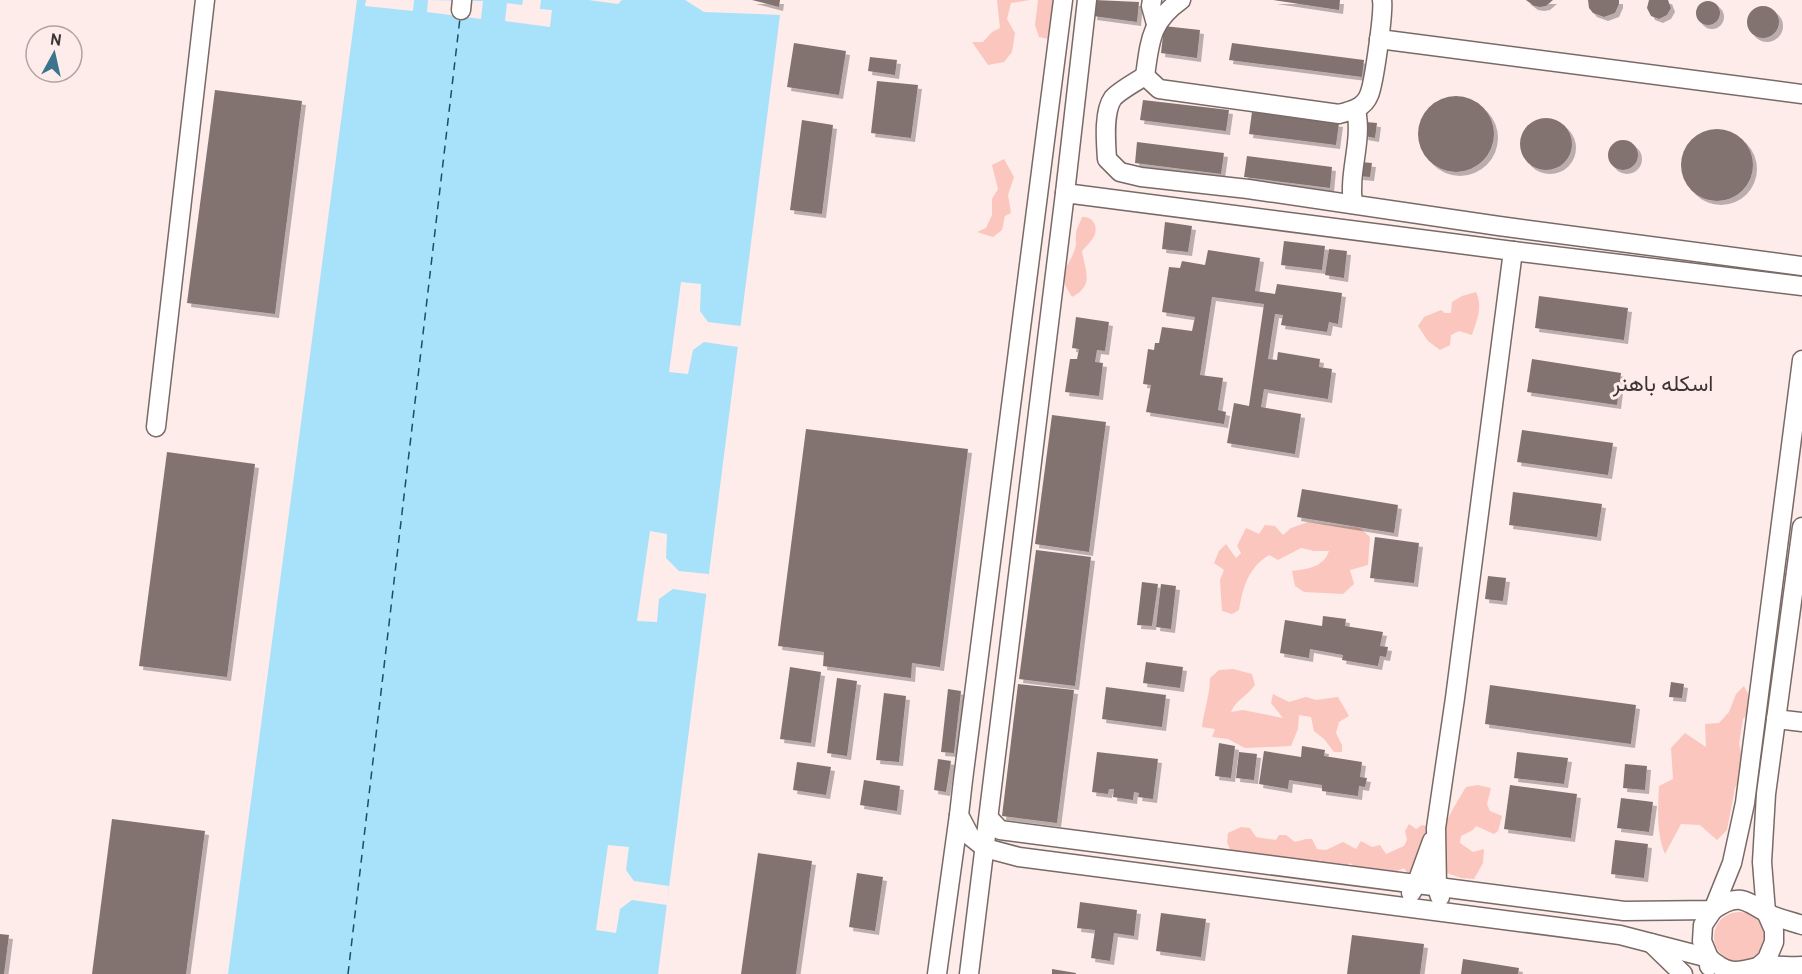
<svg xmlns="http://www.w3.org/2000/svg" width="1802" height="974" font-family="Overpass,Vazirmatn,sans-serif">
  <defs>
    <filter id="shadow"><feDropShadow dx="4" dy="4" stdDeviation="0" flood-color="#0004"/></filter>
  </defs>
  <rect width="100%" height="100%" fill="#fdece9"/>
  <!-- green -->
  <g fill="#fbc6bd">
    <polygon points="997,0 1030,0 1011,3 1007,19 1015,33 1012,52 1004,62 988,65 972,42 983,42 992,32 1000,28"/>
    <polygon points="1038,0 1059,0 1054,33 1048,39 1039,37 1035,25"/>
    <polygon points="1004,159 1014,177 1008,195 1011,213 1005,216 1002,230 993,237 977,232 986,228 992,215 992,199 998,189 992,165"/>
    <path d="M1082,217c9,-1 16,7 13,17 -2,6 -9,12 -13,17 3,20 13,34 -10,46 -17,-26 -5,-25 3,-48 2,-5 0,-9 1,-14 0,-6 4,-12 6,-18z"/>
    <path d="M1476,292c7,15 1,28 -4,43l-13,-4 -8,4 -1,10 -10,5 -12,-9 -10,-15 6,-9 17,-7 4,3h6l1,-11 10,-6z"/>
    <path d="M1308,522l52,6 10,9 -2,28 -18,5 4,14 -11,10 -39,-2 -9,-6 -3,-15c16,-2 32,-4 37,-20h-15l-13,-3 -23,12 -9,-5c-21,13 -26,32 -30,55l-7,4 -10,-3 -2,-31 4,-10 -10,-7 5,-12 7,-7 10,14 5,-5 -4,-7 9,-18 13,6 6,-9 10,1 8,9 8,-7z"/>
    <path d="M1233,669l19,5 3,11c-8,11 -19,15 -24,27l12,-2 40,8 -12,-15 2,-9 16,8 17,-5 10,3 22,-3 11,19 -10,6 -3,11 6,12v7h-8l-10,-13 -10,-8 -3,-14 -12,-2 -1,14 -7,17 -46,2 -17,-9 -16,-2 3,-8 -13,-2c2,-17 8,-32 8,-49l9,-8z"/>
    <path d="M1744,686l10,20 -11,13 -4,25 6,24 -10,20 -8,42 -10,10 -17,-15 -19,-1 -16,30c-9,-22 -7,-45 -6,-68l14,-7 -2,-31 14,-15 21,14 -1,-23 14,-1 10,-11 7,-18z"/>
    <path d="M1478,785l13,3 -4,16 3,7 12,5 -4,15 -4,3 -18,-8 -3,4 -12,6 -1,7 13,9 11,-3 -1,14 -9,16 -13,-1 -17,-6c3,-9 -3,-14 -2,-23 1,-28 10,-38 24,-62z"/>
    <polygon points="1409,824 1416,829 1422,825 1431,827 1415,874 1409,876 1404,868 1388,875 1359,871 1350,863 1344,869 1329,869 1320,860 1313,865 1232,855 1227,842 1228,833 1241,827 1250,828 1256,837 1276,840 1279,835 1286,835 1295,842 1306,839 1312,839 1317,849 1326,850 1343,842 1356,849 1361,841 1372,847 1380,845 1386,854 1404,846 1407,840 1405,831"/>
    <circle cx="1739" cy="937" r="25"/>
  </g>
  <!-- water -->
  <polygon fill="#a7e1fa" points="357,0 588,0 618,4 622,0 685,0 704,12 780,15 658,974 228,974"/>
  <!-- pier -->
  <g fill="#fdece9">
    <polygon points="366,0 414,0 413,11 365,6"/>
    <polygon points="428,0 483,1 481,19 427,12"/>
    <polygon points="523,0 541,0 540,9 552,10 550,27 505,21 507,3 522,5"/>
    <polygon points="681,282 701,284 700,311 708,322 741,326 738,347 704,342 693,350 688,374 669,372"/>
    <polygon points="650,531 667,534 666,558 679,571 709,574 707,594 673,589 659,599 657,622 637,621"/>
    <polygon points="608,845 629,847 626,870 634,881 669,886 667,905 632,900 620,909 616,933 596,930"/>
  </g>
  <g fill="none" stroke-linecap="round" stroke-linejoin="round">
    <!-- ferry -->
    <polyline stroke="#155167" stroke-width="1.5" stroke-dasharray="8 6" stroke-linecap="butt" points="348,974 460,18"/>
  </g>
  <!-- building -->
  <g fill="#827371" filter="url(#shadow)">
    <polygon points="752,0 780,0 779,7"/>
    <polygon points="1095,0 1139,2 1137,22 1093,16"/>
    <polygon points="1273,0 1340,0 1339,10"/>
    <polygon points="1526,0 1553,0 1546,6 1540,7 1534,6"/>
    <polygon points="1588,0 1619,0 1619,4 1615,13 1604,17 1593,13 1589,8"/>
    <polygon points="1649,0 1668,0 1671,8 1667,15 1659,19 1651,16 1647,8"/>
    <circle cx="1708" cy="13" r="12"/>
    <circle cx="1763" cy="22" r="16"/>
    <polygon points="1164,26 1200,30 1197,58 1161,53"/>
    <polygon points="794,43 846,51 839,95 787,87"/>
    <polygon points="1232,43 1364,60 1362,77 1229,60"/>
    <polygon points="870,57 897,60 895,75 868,71"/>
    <polygon points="877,81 918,85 911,138 871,133"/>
    <polygon points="215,90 302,101 275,314 187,303"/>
    <circle cx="1456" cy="134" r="38"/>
    <polygon points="1143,100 1229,110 1226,131 1140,120"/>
    <polygon points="1252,112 1339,123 1336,145 1249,134"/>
    <circle cx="1546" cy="144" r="26"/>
    <polygon points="802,120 833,125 822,214 790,210"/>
    <polygon points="1366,122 1377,123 1375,138 1364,136"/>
    <circle cx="1717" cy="165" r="36"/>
    <circle cx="1623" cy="155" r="15"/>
    <polygon points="1137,142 1224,153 1221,174 1135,163"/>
    <polygon points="1247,156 1332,167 1330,188 1244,177"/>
    <polygon points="1361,162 1372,163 1370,177 1359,176"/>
    <polygon points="1165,222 1192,226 1188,252 1162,249"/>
    <polygon points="1284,241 1325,246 1322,270 1281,265"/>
    <polygon points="1329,249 1347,251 1344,278 1325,275"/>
    <polygon points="1208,250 1260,258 1255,291 1275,294 1277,284 1342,293 1338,324 1329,322 1327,332 1281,325 1283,315 1275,314 1268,359 1277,360 1278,352 1320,359 1319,367 1332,369 1328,399 1264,389 1261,407 1301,414 1295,454 1227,443 1234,403 1249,406 1264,304 1212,297 1200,375 1223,378 1218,410 1226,412 1224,424 1146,412 1151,385 1143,384 1148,349 1154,350 1155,343 1159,343 1162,327 1192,331 1195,317 1162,312 1169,267 1180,268 1182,261 1205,265"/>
    <polygon points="1539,296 1628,308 1624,340 1535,328"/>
    <polygon points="1076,317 1109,322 1105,351 1097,350 1095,362 1103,363 1099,396 1065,392 1070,359 1077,359 1079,349 1072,348"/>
    <polygon points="1532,359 1621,373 1617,405 1527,392"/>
    <polygon points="1052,415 1106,422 1089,552 1035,544"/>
    <polygon points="806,429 968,449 940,667 912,663 911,678 823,666 824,652 778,646"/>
    <polygon points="1522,430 1613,443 1608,475 1517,462"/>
    <polygon points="167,452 255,464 227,677 139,666"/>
    <polygon points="1302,489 1398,505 1394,533 1297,517"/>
    <polygon points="1513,492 1602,504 1597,537 1509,525"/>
    <polygon points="1375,537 1419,543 1414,583 1370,578"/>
    <polygon points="1036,550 1091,557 1075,686 1019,679"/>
    <polygon points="1488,576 1506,578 1503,601 1485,599"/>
    <polygon points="1142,582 1158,584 1152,626 1137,625"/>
    <polygon points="1161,584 1176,586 1171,629 1156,627"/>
    <polygon points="1323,616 1346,619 1345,626 1383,632 1380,646 1388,647 1386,657 1380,656 1378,666 1342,660 1343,655 1310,649 1309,658 1280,653 1285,620 1322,626"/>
    <polygon points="1146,662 1183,667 1180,688 1143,683"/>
    <polygon points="790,667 821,672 811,743 780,739"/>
    <polygon points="837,678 857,681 847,756 827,753"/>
    <polygon points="1671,682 1684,684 1682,698 1669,697"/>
    <polygon points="1018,684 1074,690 1057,823 1002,816"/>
    <polygon points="1490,685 1636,705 1631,744 1485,724"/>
    <polygon points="1106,687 1166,695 1162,727 1102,719"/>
    <polygon points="948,689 961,691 954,753 941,752"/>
    <polygon points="884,693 906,696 899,762 876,760"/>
    <polygon points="1219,743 1235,746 1231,778 1215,776"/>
    <polygon points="1302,746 1325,750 1324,756 1362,762 1360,777 1367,778 1365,787 1359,786 1358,796 1322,791 1322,785 1289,780 1288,789 1259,784 1264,751 1301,757"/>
    <polygon points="1097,752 1158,759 1153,799 1138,797 1139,793 1134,792 1133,800 1113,797 1114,789 1109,789 1108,794 1092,792"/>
    <polygon points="1239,752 1257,754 1254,780 1236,778"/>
    <polygon points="1517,752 1568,758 1564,784 1514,778"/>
    <polygon points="938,759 951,761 946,792 934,790"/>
    <polygon points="797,762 831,767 826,795 793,790"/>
    <polygon points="1625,764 1647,766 1645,790 1623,788"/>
    <polygon points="864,780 900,786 897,811 860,805"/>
    <polygon points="1510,785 1577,794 1571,838 1504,829"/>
    <polygon points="1621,798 1653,802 1649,832 1617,828"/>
    <polygon points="112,819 205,831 186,974 92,974"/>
    <polygon points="1615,840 1648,844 1644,878 1611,874"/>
    <polygon points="758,853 812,861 796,974 741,974"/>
    <polygon points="857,873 883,877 875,931 849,927"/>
    <polygon points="1080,902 1137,910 1134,936 1114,933 1110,961 1091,958 1095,930 1077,928"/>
    <polygon points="1161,913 1206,919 1201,957 1156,951"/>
    <polygon points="0,934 9,935 4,974 0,974"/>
    <polygon points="1352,935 1424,944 1420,974 1347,974"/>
    <polygon points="1463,959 1519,968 1518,974 1461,974"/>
    <polygon points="1052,969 1076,973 1076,974 1052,974"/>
  </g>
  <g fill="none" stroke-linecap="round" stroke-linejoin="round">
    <defs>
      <g id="minor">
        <path d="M1063,0l-100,780 -4,35 11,21 15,12 34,9 601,78 89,23c18,16 26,15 49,9 12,-3 31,0 44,-1"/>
        <polyline points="1152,0 1151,6 1156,24"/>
        <path d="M1181,0c-31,22 -31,41 -36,76 -8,5 -26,15 -32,22 -10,14 -7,45 -6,61l13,13 21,5 107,12 251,37 303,40"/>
        <polyline points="461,10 462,0"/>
        <polyline points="1379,39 1802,94"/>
        <path d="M1145,76l14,13 180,25c12,-3 25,-6 30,-19 5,-11 15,-84 13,-95"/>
        <polyline points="1065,193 1087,0"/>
        <path d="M1353,204c-5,-32 10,-63 3,-94"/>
        <polyline points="156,427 205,0"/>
        <polyline points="1776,719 1802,722"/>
        <path d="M989,818l11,12 624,81 89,-1c23,-16 30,-12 52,2 10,6 26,9 37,13"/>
        <polyline points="1411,893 1416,885 1432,841"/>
        <polyline points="1440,897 1437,888 1436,828 1455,698 1513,251"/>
        <polyline points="1651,943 1683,974"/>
        <polyline points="1709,966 1709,958 1702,941 1703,925 1713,910 1732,863 1745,803 1802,360"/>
        <polyline points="1756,972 1758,967 1767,959 1774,942 1774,930 1766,912 1762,862 1766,794 1802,527"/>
        <polyline points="937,974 959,815"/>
        <polyline points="969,974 1065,193 1513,251 1802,286"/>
      </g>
    </defs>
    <!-- minor casing -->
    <use href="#minor" stroke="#796a67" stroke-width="21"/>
    <!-- minor -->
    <use href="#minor" stroke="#fff" stroke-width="18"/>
  </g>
  <g text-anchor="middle" stroke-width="6" stroke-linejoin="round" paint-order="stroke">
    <!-- neighbourhood labels -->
    <g font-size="22" fill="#3c3534" stroke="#fdece9">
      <text x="1663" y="391">اسکله باهنر</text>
    </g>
  </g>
  <!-- north arrow -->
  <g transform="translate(54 54) rotate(8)"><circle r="28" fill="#fdece9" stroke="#b0a3a1" stroke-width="1.5"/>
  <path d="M0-4.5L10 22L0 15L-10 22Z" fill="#3a758d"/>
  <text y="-9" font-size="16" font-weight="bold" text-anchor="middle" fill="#3c3534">N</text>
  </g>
</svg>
